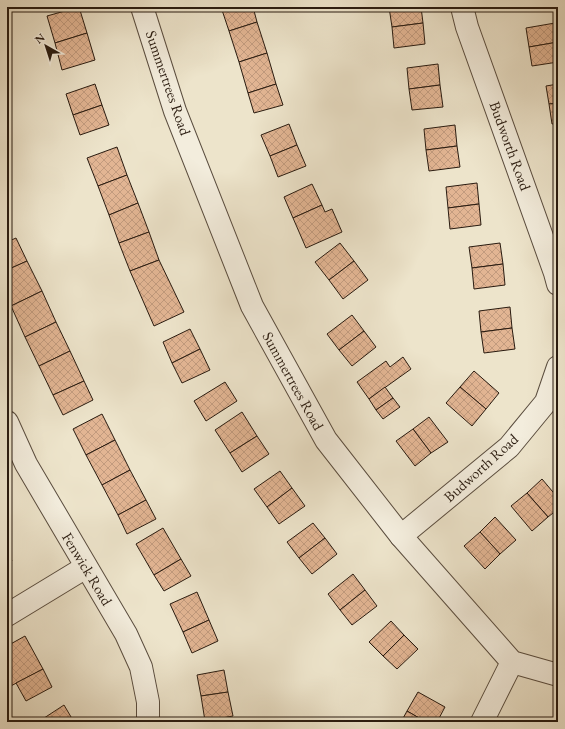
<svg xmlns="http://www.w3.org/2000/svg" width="565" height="729" font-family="'EB Garamond',serif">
  <defs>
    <pattern id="building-cross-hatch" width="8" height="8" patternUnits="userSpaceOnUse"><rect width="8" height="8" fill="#e2b593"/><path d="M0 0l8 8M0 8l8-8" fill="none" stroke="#c29b7e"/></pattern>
  </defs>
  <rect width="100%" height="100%" fill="#ede4cb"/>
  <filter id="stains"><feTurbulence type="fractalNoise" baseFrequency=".005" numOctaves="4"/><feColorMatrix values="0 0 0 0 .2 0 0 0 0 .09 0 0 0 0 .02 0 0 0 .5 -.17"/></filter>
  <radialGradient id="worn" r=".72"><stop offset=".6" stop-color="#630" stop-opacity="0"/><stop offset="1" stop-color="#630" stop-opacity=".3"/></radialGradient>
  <!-- building -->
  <g fill="url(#building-cross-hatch)" stroke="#291b10">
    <polygon points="79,7 87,33 55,43 47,16"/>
    <polygon points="231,7 253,7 257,22 229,31 222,10"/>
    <polygon points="389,7 421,7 423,23 392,27"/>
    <polygon points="257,22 267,53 239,62 229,31"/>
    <polygon points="423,23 425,44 394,48 392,27"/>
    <polygon points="555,23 558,42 529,47 526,28"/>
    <polygon points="87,33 95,60 62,70 55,43"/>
    <polygon points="558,42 558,62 532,66 529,47"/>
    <polygon points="267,53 276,84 248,93 239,62"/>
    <polygon points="438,64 440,85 409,89 407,68"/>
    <polygon points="95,84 102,105 73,115 66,94"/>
    <polygon points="276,84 283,105 254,113 248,93"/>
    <polygon points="558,84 558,103 549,104 546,86"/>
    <polygon points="440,85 443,107 412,110 409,89"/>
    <polygon points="558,103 558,123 552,124 549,104"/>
    <polygon points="102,105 109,125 80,135 73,115"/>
    <polygon points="289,124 297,145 270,156 261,135"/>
    <polygon points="455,125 457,146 426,150 424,129"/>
    <polygon points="297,145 306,166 278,177 270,156"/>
    <polygon points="457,146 460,167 429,171 426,150"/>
    <polygon points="117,147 127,175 98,186 87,158"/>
    <polygon points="127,175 138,203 109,215 98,186"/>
    <polygon points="477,183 479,204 448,208 446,187"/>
    <polygon points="312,184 322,205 293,218 284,197"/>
    <polygon points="138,203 149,232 119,243 109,215"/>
    <polygon points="479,204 481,225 450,229 448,208"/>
    <polygon points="322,205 325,212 332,209 342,232 306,248 293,218"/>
    <polygon points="149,232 159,260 130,271 119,243"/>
    <polygon points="16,238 27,261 7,270 7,242"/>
    <polygon points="340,243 354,261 329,280 315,262"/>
    <polygon points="500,243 503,264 472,268 469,247"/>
    <polygon points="159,260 184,312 154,326 130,271"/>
    <polygon points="27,261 42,291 11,306 7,299 7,270"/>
    <polygon points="354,261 368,280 343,299 329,280"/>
    <polygon points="503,264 505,285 474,289 472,268"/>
    <polygon points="42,291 56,322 25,337 11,306"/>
    <polygon points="510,307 512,328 481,332 479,311"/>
    <polygon points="352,315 364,331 339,350 327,334"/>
    <polygon points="56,322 70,351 39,366 25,337"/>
    <polygon points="512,328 515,349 484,353 481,332"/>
    <polygon points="190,329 200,349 172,363 163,342"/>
    <polygon points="364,331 376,347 352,366 339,350"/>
    <polygon points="200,349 210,370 182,383 172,363"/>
    <polygon points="70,351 84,381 53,395 39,366"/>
    <polygon points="403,357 411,369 369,399 357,382 386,361 390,367"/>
    <polygon points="474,371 499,393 486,409 460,387"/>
    <polygon points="84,381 93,400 63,415 53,395"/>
    <polygon points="225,382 237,401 206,421 194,401"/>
    <polygon points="385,387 393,398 376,410 369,399"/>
    <polygon points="460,387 486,409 472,426 446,403"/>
    <polygon points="393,398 400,407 383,419 376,410"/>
    <polygon points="242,412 257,436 230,453 215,430"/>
    <polygon points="102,414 115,440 86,455 73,429"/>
    <polygon points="429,417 448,442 431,453 413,429"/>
    <polygon points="413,429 431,453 415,466 396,441"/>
    <polygon points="257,436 269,454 242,472 230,453"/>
    <polygon points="115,440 130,470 102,485 86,455"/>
    <polygon points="130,470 146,500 118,515 102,485"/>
    <polygon points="280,471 292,488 267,507 254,489"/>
    <polygon points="542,479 558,498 558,509 548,517 527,493"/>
    <polygon points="292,488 305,506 279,524 267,507"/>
    <polygon points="527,493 548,517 532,531 511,506"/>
    <polygon points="146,500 156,519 127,534 118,515"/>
    <polygon points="495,517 516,540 500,554 480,532"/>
    <polygon points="313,523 325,538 299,558 287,542"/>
    <polygon points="163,528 181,559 154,575 136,544"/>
    <polygon points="480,532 500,554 485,569 464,546"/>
    <polygon points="325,538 337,554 312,574 299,558"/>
    <polygon points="7,552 12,561 7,564"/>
    <polygon points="181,559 191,576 164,591 154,575"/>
    <polygon points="353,574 365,590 340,610 328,594"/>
    <polygon points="365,590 377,606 352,625 340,610"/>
    <polygon points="197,592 209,620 183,632 170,604"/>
    <polygon points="209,620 218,641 192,653 183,632"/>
    <polygon points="391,621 404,635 383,656 369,642"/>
    <polygon points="404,635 418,649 397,669 383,656"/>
    <polygon points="25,636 43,669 7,688 7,646"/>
    <polygon points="43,669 52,687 26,701 16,683"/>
    <polygon points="224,670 228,692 201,696 197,675"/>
    <polygon points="228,692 233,716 205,721 201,696"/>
    <polygon points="418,692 445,707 437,722 426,722 407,711"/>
    <polygon points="64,705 74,722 38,722"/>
    <polygon points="407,711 426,722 401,722"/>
  </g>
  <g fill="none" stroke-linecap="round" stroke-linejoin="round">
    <defs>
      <g id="street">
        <polyline points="142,7 175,111 252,306 326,440 401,536 512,662 558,675"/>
        <polyline points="462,7 467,27 555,273 558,284"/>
        <polyline points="7,422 26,464 126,634 141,667 148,702 148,722"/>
        <polyline points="401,536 509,447 546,402 558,367"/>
        <polyline points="7,615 86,567"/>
        <polyline points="482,722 512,662"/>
      </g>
    </defs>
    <!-- street casing -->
    <use href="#street" stroke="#5a4d3f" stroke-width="24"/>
    <!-- street -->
    <use href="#street" stroke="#f3eddd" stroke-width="22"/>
  </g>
  <g text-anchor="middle" stroke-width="4" stroke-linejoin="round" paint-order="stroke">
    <!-- street labels -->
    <g font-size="15" fill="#291b10" stroke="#f3eddd">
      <text transform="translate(168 83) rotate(71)" y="5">Summertrees Road</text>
      <text transform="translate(510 146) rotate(70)" y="5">Budworth Road</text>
      <text transform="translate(293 381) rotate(61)" y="5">Summertrees Road</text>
      <text transform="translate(481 468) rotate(-42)" y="5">Budworth Road</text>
      <text transform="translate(87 569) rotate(59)" y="5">Fenwick Road</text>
    </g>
  </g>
  <!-- margin -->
  <rect width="565" height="729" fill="none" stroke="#ede4cb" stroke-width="24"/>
  <rect x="8" y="8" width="549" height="713" fill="none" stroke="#291b10" stroke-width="2"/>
  <rect x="12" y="12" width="541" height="705" fill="none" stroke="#291b10"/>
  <!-- north arrow -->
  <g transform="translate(46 46) rotate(321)" stroke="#f3eddd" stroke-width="3" paint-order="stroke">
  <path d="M0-3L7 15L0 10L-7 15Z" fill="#291b10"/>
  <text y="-6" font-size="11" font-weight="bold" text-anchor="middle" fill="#291b10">N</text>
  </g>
  <rect width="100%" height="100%" filter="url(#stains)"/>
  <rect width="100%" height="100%" fill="url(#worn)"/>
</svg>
